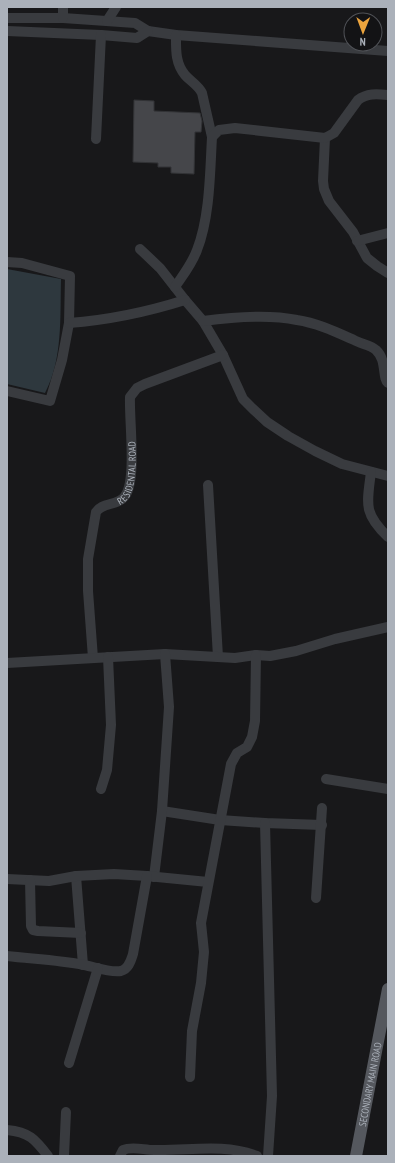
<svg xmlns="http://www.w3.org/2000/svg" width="395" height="1163" font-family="'PT Sans Narrow',sans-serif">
  <rect width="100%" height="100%" fill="#18181a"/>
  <!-- water -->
  <path fill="#2e383e" d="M7,269l54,10c-1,38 2,80 -16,114l-38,-9z"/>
  <!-- building -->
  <polygon fill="#45464a" stroke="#323336" points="134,100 154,101 154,111 200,113 202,121 201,132 195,132 194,174 171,173 171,167 158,167 158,163 133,162"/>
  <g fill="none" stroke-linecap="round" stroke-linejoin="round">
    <!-- minor -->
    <g stroke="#393b3f" stroke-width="10">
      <polyline points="7,18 63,18 135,23 148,31 176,35 388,51"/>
      <polyline points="63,18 63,7"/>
      <polyline points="107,21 116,7"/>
      <polyline points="7,31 101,35 137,38 148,31"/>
      <path d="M176,35c0,14 -1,28 9,40 5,6 13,10 17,18l10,44"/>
      <polyline points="325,138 323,181 324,189 329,201 353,232 367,258 377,266 388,273"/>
      <polyline points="96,139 101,35"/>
      <polyline points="357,241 388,233"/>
      <polyline points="140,249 160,268 185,300 203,321 223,355 243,399 253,409 267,422 288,436 315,451 342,464 388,476"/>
      <polyline points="7,262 22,263 70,276 69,323 62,360 50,401 7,391"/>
      <path d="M175,287c8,-12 17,-23 22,-37 13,-33 13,-78 15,-113l7,-7 16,-2 90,10 9,-5 24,-33c9,-7 19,-6 30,-5"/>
      <path d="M203,321c30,-4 65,-7 94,-1 20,3 39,12 57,20 7,4 17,5 22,10 11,10 6,28 12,33"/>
      <path d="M69,323c40,-3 78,-11 116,-23"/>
      <path d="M371,472c-4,32 -8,41 17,65"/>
      <polyline points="208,485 218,657"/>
      <path id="s1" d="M93,658l-5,-67v-32l8,-47c6,-10 22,-6 29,-16 12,-16 4,-76 5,-99l7,-9 8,-4 78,-29"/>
      <polyline points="7,663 165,654 235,658 256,655 270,656 296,651 335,639 388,627"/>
      <polyline points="326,779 388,789"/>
      <polyline points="101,789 107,770 111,725 108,657"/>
      <polyline points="162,811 220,820 265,823 322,825"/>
      <polyline points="265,823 272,1096 268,1156"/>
      <polyline points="76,876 83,965"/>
      <polyline points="154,877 162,811 169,707 165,654"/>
      <polyline points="7,879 49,881 76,876 114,874 147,876 208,882"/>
      <polyline points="30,880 31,926 33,930 38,931 81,933"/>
      <polyline points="316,898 322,808"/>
      <path d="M7,956c26,3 52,4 77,9 11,2 26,8 37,6 8,-2 10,-11 12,-17l14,-78"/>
      <polyline points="69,1063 98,968"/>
      <polyline points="190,1077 192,1031 201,983 204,952 201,923 231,764 237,753 247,747 252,737 255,721 256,655"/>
      <path d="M7,1130c22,2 28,9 41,26"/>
      <polyline points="64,1156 66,1112"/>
      <path d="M120,1156l3,-6c9,-4 21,0 31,0 35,1 69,-7 103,6"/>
    </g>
    <!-- major -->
    <path stroke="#55585e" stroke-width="12" id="s2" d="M356,1156l32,-167"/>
  </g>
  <g text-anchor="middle" stroke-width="3" stroke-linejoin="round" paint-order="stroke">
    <!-- street labels -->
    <g font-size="10" fill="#abb1ba" stroke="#131315">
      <text dy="4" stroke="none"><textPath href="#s1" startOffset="204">RESIDENTAL ROAD</textPath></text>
      <text dy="4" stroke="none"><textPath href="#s2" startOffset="73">SECONDARY MAIN ROAD</textPath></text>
    </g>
  </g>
  <!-- border -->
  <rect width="395" height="1163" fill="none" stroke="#abb1ba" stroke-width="16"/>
  <!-- north arrow -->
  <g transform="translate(363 32) rotate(181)"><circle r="19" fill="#131315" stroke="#505257"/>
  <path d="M0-3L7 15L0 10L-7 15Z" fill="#eda53e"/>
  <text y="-6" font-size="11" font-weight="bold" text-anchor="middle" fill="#abb1ba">N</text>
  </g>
</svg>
